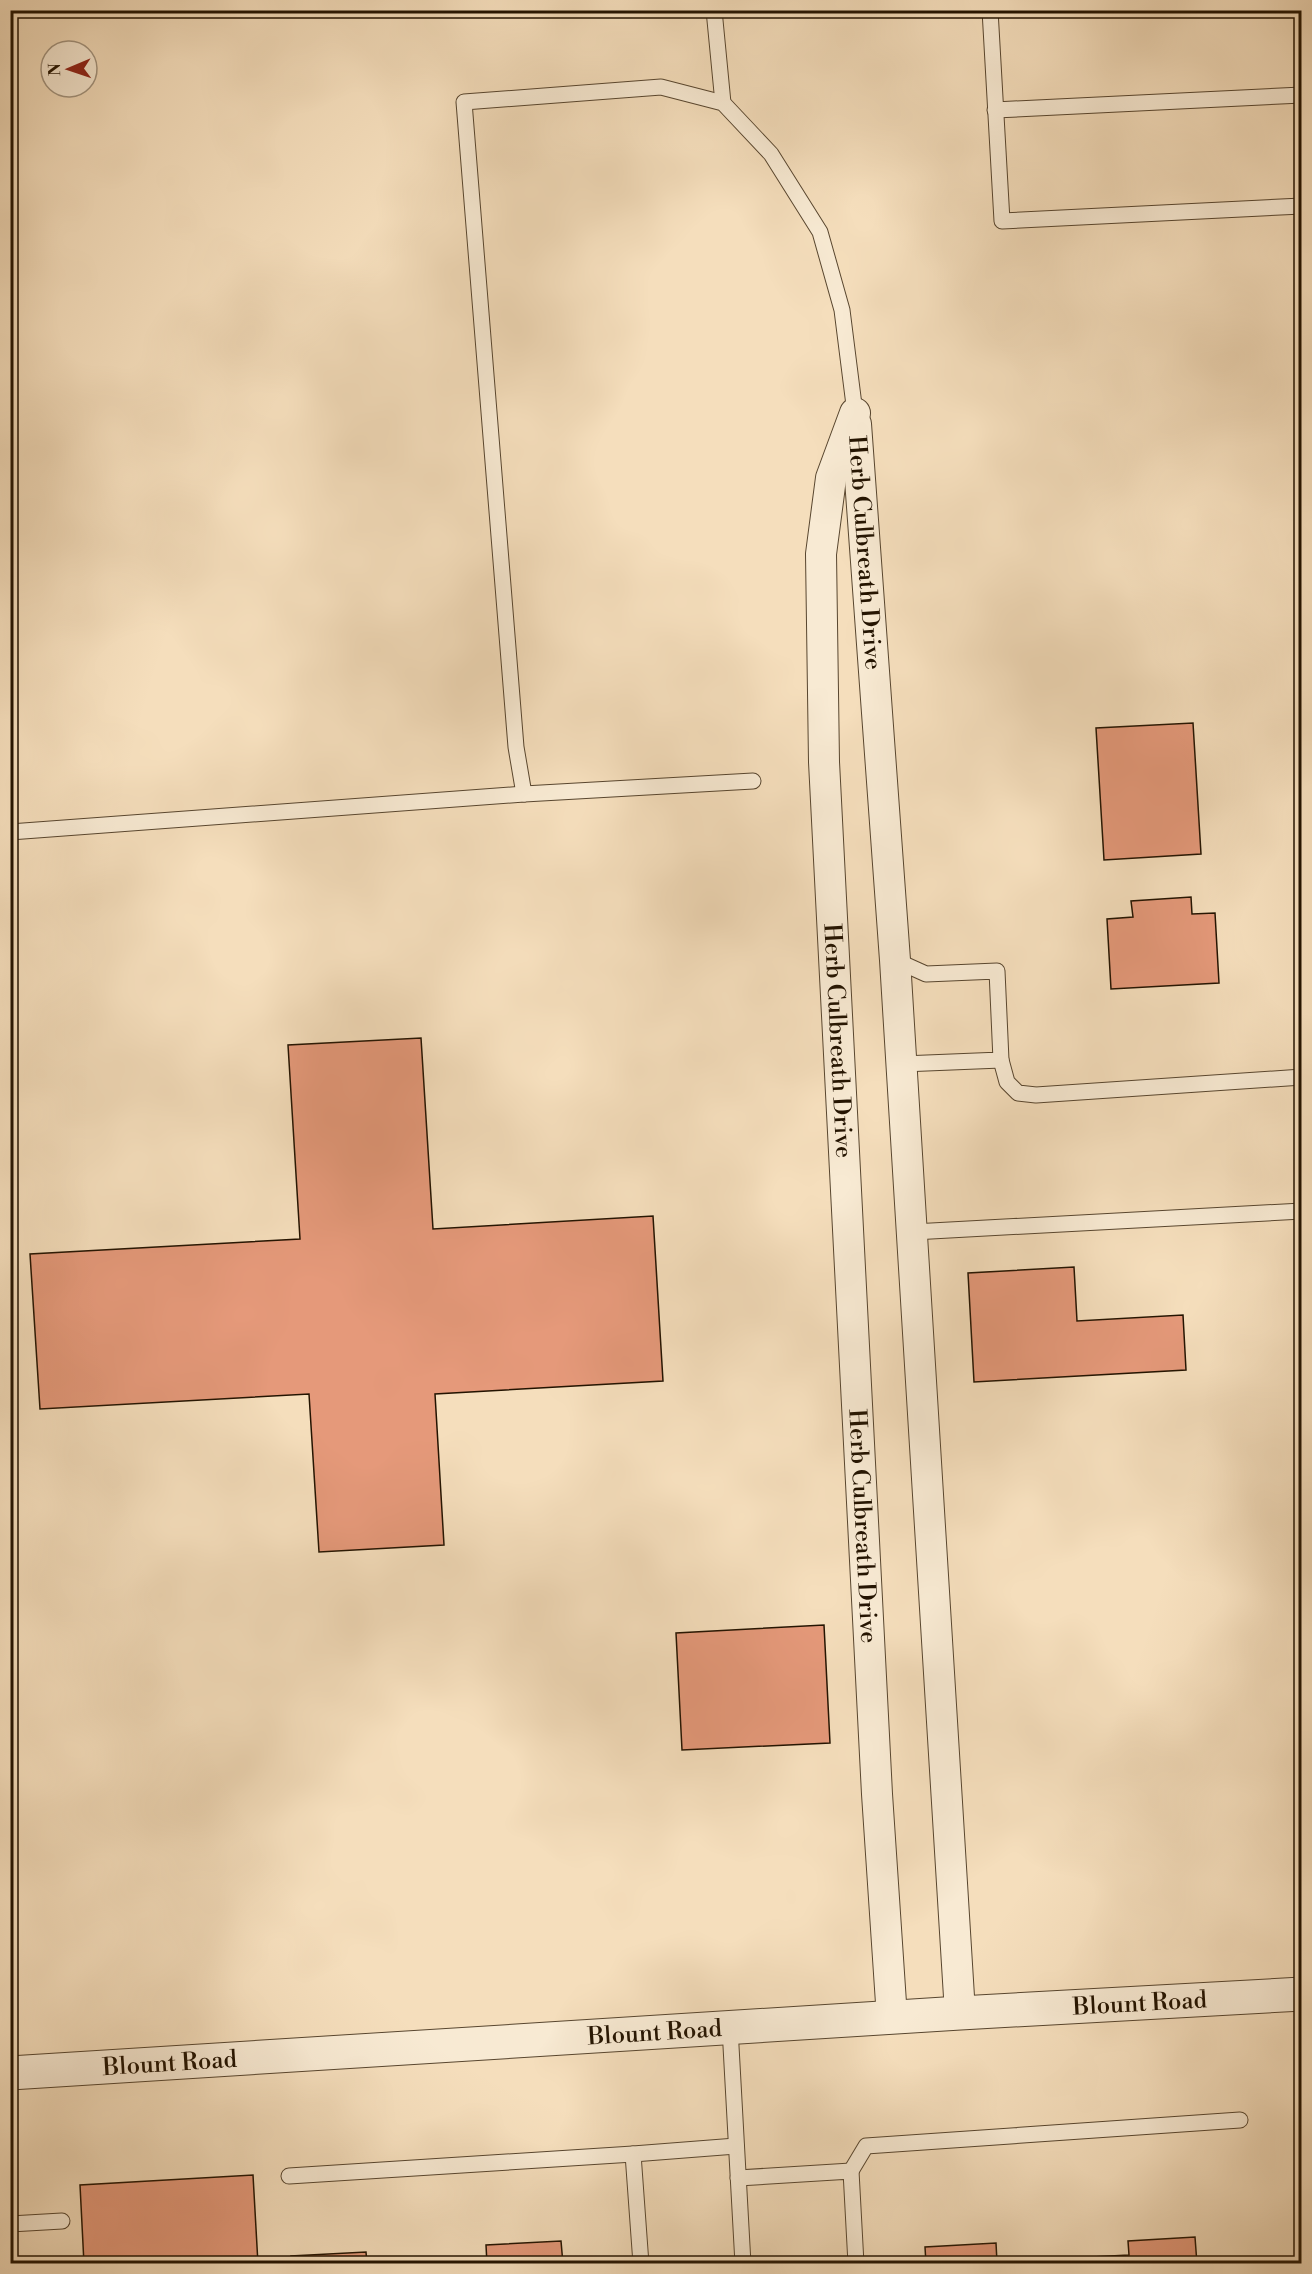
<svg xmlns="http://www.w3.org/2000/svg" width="1312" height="2274" font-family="'Libre Bodoni',serif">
  <rect width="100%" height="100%" fill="#f5debc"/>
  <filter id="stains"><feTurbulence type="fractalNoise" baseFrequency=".00333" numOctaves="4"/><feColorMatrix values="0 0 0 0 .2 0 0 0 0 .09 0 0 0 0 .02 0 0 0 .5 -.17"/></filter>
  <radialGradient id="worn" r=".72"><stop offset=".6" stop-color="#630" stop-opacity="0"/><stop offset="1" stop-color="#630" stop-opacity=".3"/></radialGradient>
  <!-- building -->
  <g fill="#e5997a" stroke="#231300" stroke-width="1.5">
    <polygon points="1193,723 1201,854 1104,860 1096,728"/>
    <polygon points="1191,897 1192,914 1215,913 1219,983 1111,989 1107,919 1133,917 1131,901"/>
    <polygon points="421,1038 433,1229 653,1216 663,1381 435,1394 444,1545 319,1552 309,1394 40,1409 30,1254 300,1239 288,1045"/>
    <polygon points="1074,1267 1077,1321 1183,1315 1186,1370 974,1382 968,1273"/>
    <polygon points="824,1625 830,1743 682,1750 676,1633"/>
    <polygon points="253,2175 258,2264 84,2264 80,2185"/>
    <polygon points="1195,2237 1197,2264 926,2264 925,2247 996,2243 997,2262 1129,2255 1128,2241"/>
    <polygon points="561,2241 563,2264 487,2264 486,2245"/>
    <polygon points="366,2252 367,2264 292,2264 291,2256"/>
  </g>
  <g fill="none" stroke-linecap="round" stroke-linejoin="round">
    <defs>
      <g id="service">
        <polyline points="714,10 723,103"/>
        <polyline points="990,10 1002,221 1302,206"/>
        <polyline points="995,110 1302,95"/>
        <polyline points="524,794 516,747 464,102 661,87 723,103 771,154 820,232 842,310 855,413"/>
        <polyline points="10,832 524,794 753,781"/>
        <polyline points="895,960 926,974 997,971 1001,1060 902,1064"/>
        <polyline points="1001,1060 1007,1082 1018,1093 1036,1095 1302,1077"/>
        <polyline points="913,1232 1302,1211"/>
        <polyline points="730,2028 743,2264"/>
        <polyline points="851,2171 866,2146 1240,2120"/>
        <polyline points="289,2176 633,2154"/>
        <polyline points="738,2178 851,2171 856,2264"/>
        <polyline points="10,2224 62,2221"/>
        <polyline points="641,2264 633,2154 736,2146"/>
      </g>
      <g id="minor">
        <path id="s1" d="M855,413l-24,65 -10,76 3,208 53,1032 15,224"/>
        <path id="s2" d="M856,424l39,536 65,1053"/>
      </g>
      <g id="tertiary">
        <path id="s3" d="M10,2073l950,-60 342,-19"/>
      </g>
    </defs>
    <!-- service casing -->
    <use href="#service" stroke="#58462f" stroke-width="17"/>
    <!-- minor casing -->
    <use href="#minor" stroke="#58462f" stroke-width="32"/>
    <!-- tertiary casing -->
    <use href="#tertiary" stroke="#58462f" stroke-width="35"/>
    <!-- service -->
    <use href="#service" stroke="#f8ead3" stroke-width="15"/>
    <!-- minor -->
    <use href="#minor" stroke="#f8ead3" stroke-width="30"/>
    <!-- tertiary -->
    <use href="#tertiary" stroke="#f8ead3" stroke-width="33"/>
  </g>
  <g text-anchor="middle" stroke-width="4.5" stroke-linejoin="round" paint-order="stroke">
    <!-- street labels -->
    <g font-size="24" fill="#231300" stroke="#f8ead3">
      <text dy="8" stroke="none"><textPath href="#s2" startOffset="129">Herb Culbreath Drive</textPath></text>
      <text dy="8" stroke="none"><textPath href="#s1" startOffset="633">Herb Culbreath Drive</textPath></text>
      <text dy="8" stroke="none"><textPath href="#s1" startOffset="1119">Herb Culbreath Drive</textPath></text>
      <text dy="8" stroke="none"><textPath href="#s3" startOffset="1132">Blount Road</textPath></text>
      <text dy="8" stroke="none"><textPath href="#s3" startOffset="646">Blount Road</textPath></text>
      <text dy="8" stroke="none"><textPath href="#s3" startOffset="160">Blount Road</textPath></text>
    </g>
  </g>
  <!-- margin -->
  <rect width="1312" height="2274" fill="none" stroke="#f5debc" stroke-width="36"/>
  <rect x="12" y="12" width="1288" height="2250" fill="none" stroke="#231300" stroke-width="3"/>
  <rect x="18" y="18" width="1276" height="2238" fill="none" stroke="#231300" stroke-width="1.5"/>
  <!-- north arrow -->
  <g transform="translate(69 69) rotate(268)"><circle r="28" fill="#f8ead3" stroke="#a3947f" stroke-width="1.5"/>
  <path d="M0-4.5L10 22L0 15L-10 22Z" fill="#8f2418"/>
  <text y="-9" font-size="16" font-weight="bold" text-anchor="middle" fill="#231300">N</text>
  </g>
  <rect width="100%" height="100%" filter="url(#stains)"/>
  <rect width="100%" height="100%" fill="url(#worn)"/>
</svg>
